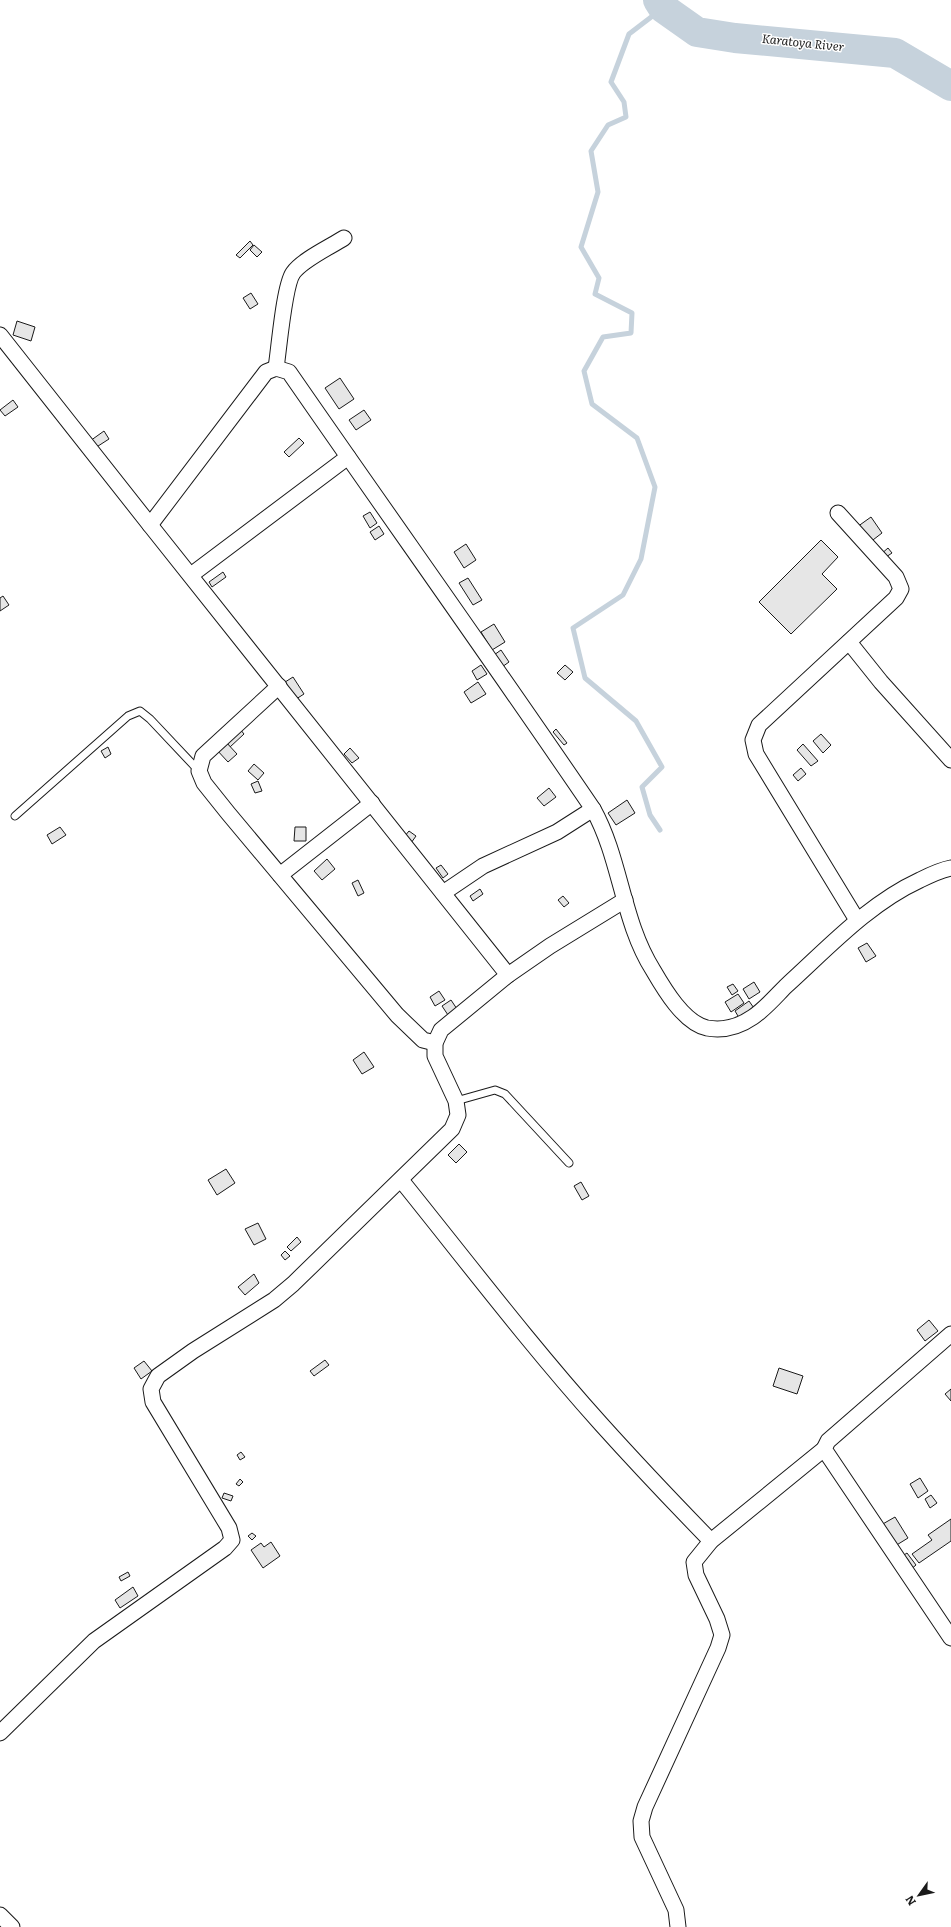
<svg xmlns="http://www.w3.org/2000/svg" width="951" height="1927" font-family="Literata,serif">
  <rect width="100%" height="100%" fill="#fff"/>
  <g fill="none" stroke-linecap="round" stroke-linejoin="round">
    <!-- stream -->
    <polyline stroke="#c6d2dc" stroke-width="5" points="660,830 650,815 642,787 662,767 636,721 585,678 573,628 623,595 641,559 655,487 637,438 592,404 584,371 603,337 631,333 632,313 595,294 599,278 581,247 598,192 591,151 608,125 626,117 624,102 611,82 629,34 663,8"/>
    <!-- river -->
    <polyline stroke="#c6d2dc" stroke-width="30" points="658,0 663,8 697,32 735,38 895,53 951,86"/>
  </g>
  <!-- building -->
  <g fill="#e6e6e6" stroke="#1a1a1a">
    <polygon points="250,241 253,245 240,258 236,255"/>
    <polygon points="254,245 262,252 257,257 250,250"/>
    <polygon points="251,293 258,304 250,309 243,298"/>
    <polygon points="17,321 35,327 31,341 13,335"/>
    <polygon points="340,378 354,399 339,409 325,388"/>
    <polygon points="13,400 18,407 5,416 0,410"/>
    <polygon points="364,410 371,420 356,430 349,420"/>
    <polygon points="104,431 109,439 95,448 90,441"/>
    <polygon points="299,438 304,443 289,457 284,452"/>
    <polygon points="370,512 377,523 370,528 363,516"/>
    <polygon points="871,517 882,533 869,543 857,527"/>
    <polygon points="379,526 384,534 375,540 370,532"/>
    <polygon points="821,540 838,557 822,574 837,589 791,634 759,602"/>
    <polygon points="466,544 476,560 464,568 454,552"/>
    <polygon points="888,548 892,553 883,559 880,555"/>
    <polygon points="223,572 226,577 212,587 209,582"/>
    <polygon points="468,578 482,600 473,605 459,583"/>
    <polygon points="3,596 9,605 0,611 0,598"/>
    <polygon points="494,624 505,642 492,650 481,632"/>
    <polygon points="501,650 509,662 502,667 494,655"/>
    <polygon points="481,665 487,674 477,680 472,671"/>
    <polygon points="565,665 573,672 565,680 557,673"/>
    <polygon points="293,677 304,694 293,701 282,684"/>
    <polygon points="478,682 486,694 471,703 464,692"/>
    <polygon points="240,729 244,734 230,747 225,741"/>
    <polygon points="556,729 567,743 564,745 553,732"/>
    <polygon points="821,734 831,745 823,753 813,741"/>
    <polygon points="225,741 237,754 228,762 216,749"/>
    <polygon points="803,744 818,761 811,766 797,750"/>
    <polygon points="108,747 111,754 105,758 101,751"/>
    <polygon points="350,748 359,758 352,763 344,754"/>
    <polygon points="254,764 264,773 258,780 248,771"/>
    <polygon points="801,768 806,774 798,781 793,775"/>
    <polygon points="258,781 262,791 255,793 251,784"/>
    <polygon points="549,788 556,797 544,806 537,798"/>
    <polygon points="627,800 635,813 616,825 608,813"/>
    <polygon points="60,827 66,835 52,844 47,835"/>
    <polygon points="295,827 306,827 306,841 294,841"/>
    <polygon points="409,831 416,836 411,843 404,837"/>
    <polygon points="327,859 335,869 322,880 314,871"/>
    <polygon points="441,865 448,874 443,878 436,868"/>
    <polygon points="358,880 364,893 358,896 352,883"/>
    <polygon points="480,889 483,894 473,901 470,896"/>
    <polygon points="563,896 569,903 564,907 558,900"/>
    <polygon points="867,943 876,956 866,962 858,948"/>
    <polygon points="754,982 760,992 749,999 743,989"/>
    <polygon points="733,984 738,991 732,995 727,987"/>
    <polygon points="439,991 445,1000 435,1006 430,997"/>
    <polygon points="738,994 744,1003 731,1012 725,1002"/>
    <polygon points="451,1000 457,1009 448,1015 442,1006"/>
    <polygon points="749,1001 756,1011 741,1021 735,1011"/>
    <polygon points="364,1052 374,1067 362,1074 353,1060"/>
    <polygon points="459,1144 467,1152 456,1163 448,1155"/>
    <polygon points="226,1169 235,1183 217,1195 208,1180"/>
    <polygon points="581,1182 589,1196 582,1200 574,1186"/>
    <polygon points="258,1223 266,1239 254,1245 245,1229"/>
    <polygon points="297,1237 301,1242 291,1251 287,1247"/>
    <polygon points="285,1251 290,1256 285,1260 281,1255"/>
    <polygon points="254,1274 259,1283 245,1295 238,1287"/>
    <polygon points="929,1320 938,1331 925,1341 917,1330"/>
    <polygon points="325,1360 329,1365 314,1376 310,1371"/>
    <polygon points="144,1361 152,1371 141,1379 134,1368"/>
    <polygon points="779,1368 803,1376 797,1394 773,1386"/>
    <polygon points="951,1389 951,1401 945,1394"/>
    <polygon points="241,1452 245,1457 240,1460 237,1455"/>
    <polygon points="920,1478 928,1491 918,1498 910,1484"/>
    <polygon points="240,1479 243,1482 239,1486 236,1484"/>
    <polygon points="224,1493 233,1496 231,1501 222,1498"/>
    <polygon points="931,1495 937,1503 930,1508 925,1499"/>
    <polygon points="895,1517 908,1538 895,1546 881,1525"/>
    <polygon points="951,1519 951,1541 919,1563 912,1554 932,1540 928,1535"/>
    <polygon points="252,1533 256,1536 252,1540 248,1536"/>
    <polygon points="271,1542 280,1556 263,1568 251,1550 261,1543 264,1547"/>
    <polygon points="907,1553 916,1565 910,1570 905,1564 909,1561 904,1555"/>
    <polygon points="128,1572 130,1576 121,1581 119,1577"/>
    <polygon points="133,1587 138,1596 120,1608 115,1600"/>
  </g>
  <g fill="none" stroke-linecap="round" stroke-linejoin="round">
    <defs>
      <g id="lane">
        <polyline points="15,816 128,716 140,711 150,719 199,771"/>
        <polyline points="456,1101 495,1090 505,1094 569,1163"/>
      </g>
      <g id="street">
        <path d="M0,335l150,190 116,-153 10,-4 13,4c101,146 204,290 304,437 28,50 29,112 60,161 11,19 31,53 54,58 17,3 33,-2 46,-11 12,-8 23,-21 33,-31 42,-38 82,-82 134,-106 10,-5 20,-10 31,-12"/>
        <path d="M276,368c3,-19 8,-82 17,-95 9,-13 37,-26 51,-35"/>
        <polyline points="838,513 896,577 901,589 896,598 759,725 753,740 756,754 857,920"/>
        <polyline points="150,525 508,975"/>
        <polyline points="191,575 348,457"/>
        <polyline points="849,642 881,682 951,760"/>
        <polyline points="279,686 203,756 199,771 204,783 228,813 397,1015 423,1040 435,1043"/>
        <polyline points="280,875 372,803"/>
        <polyline points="443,893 483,866 557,832 593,809"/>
        <path d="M401,1180c66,82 130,166 200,244 36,40 73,79 110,117"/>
        <polyline points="951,1334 828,1441 824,1449 951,1638"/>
        <polyline points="0,1733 94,1641 225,1548 232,1540 229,1528 153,1402 151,1389 158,1376 193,1351 274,1300 293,1284 452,1129 458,1115 456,1101 435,1056 435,1043 441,1030 508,975 550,946 625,900"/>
        <polyline points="0,1915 12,1927"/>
        <polyline points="678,1927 676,1910 642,1837 641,1821 645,1807 718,1648 722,1635 717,1619 696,1575 694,1562 711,1541 824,1449"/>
      </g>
    </defs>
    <!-- lane casing -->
    <use href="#lane" stroke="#1a1a1a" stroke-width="9"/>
    <!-- street casing -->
    <use href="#street" stroke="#1a1a1a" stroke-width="17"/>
    <!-- lane -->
    <use href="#lane" stroke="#fff" stroke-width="7"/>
    <!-- street -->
    <use href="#street" stroke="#fff" stroke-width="15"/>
  </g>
  <g text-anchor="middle" stroke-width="3" stroke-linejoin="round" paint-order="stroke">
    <!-- water labels -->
    <g font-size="12" font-style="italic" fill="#1a1a1a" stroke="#fff">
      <text transform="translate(803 43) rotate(6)" y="4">Karatoya River</text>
    </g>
  </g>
  <!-- north arrow -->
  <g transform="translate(919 1895) rotate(237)" stroke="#ffffff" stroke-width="3" paint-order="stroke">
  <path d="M0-3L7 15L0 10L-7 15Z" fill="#1a1a1a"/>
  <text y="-6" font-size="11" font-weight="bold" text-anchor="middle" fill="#1a1a1a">N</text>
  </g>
</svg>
